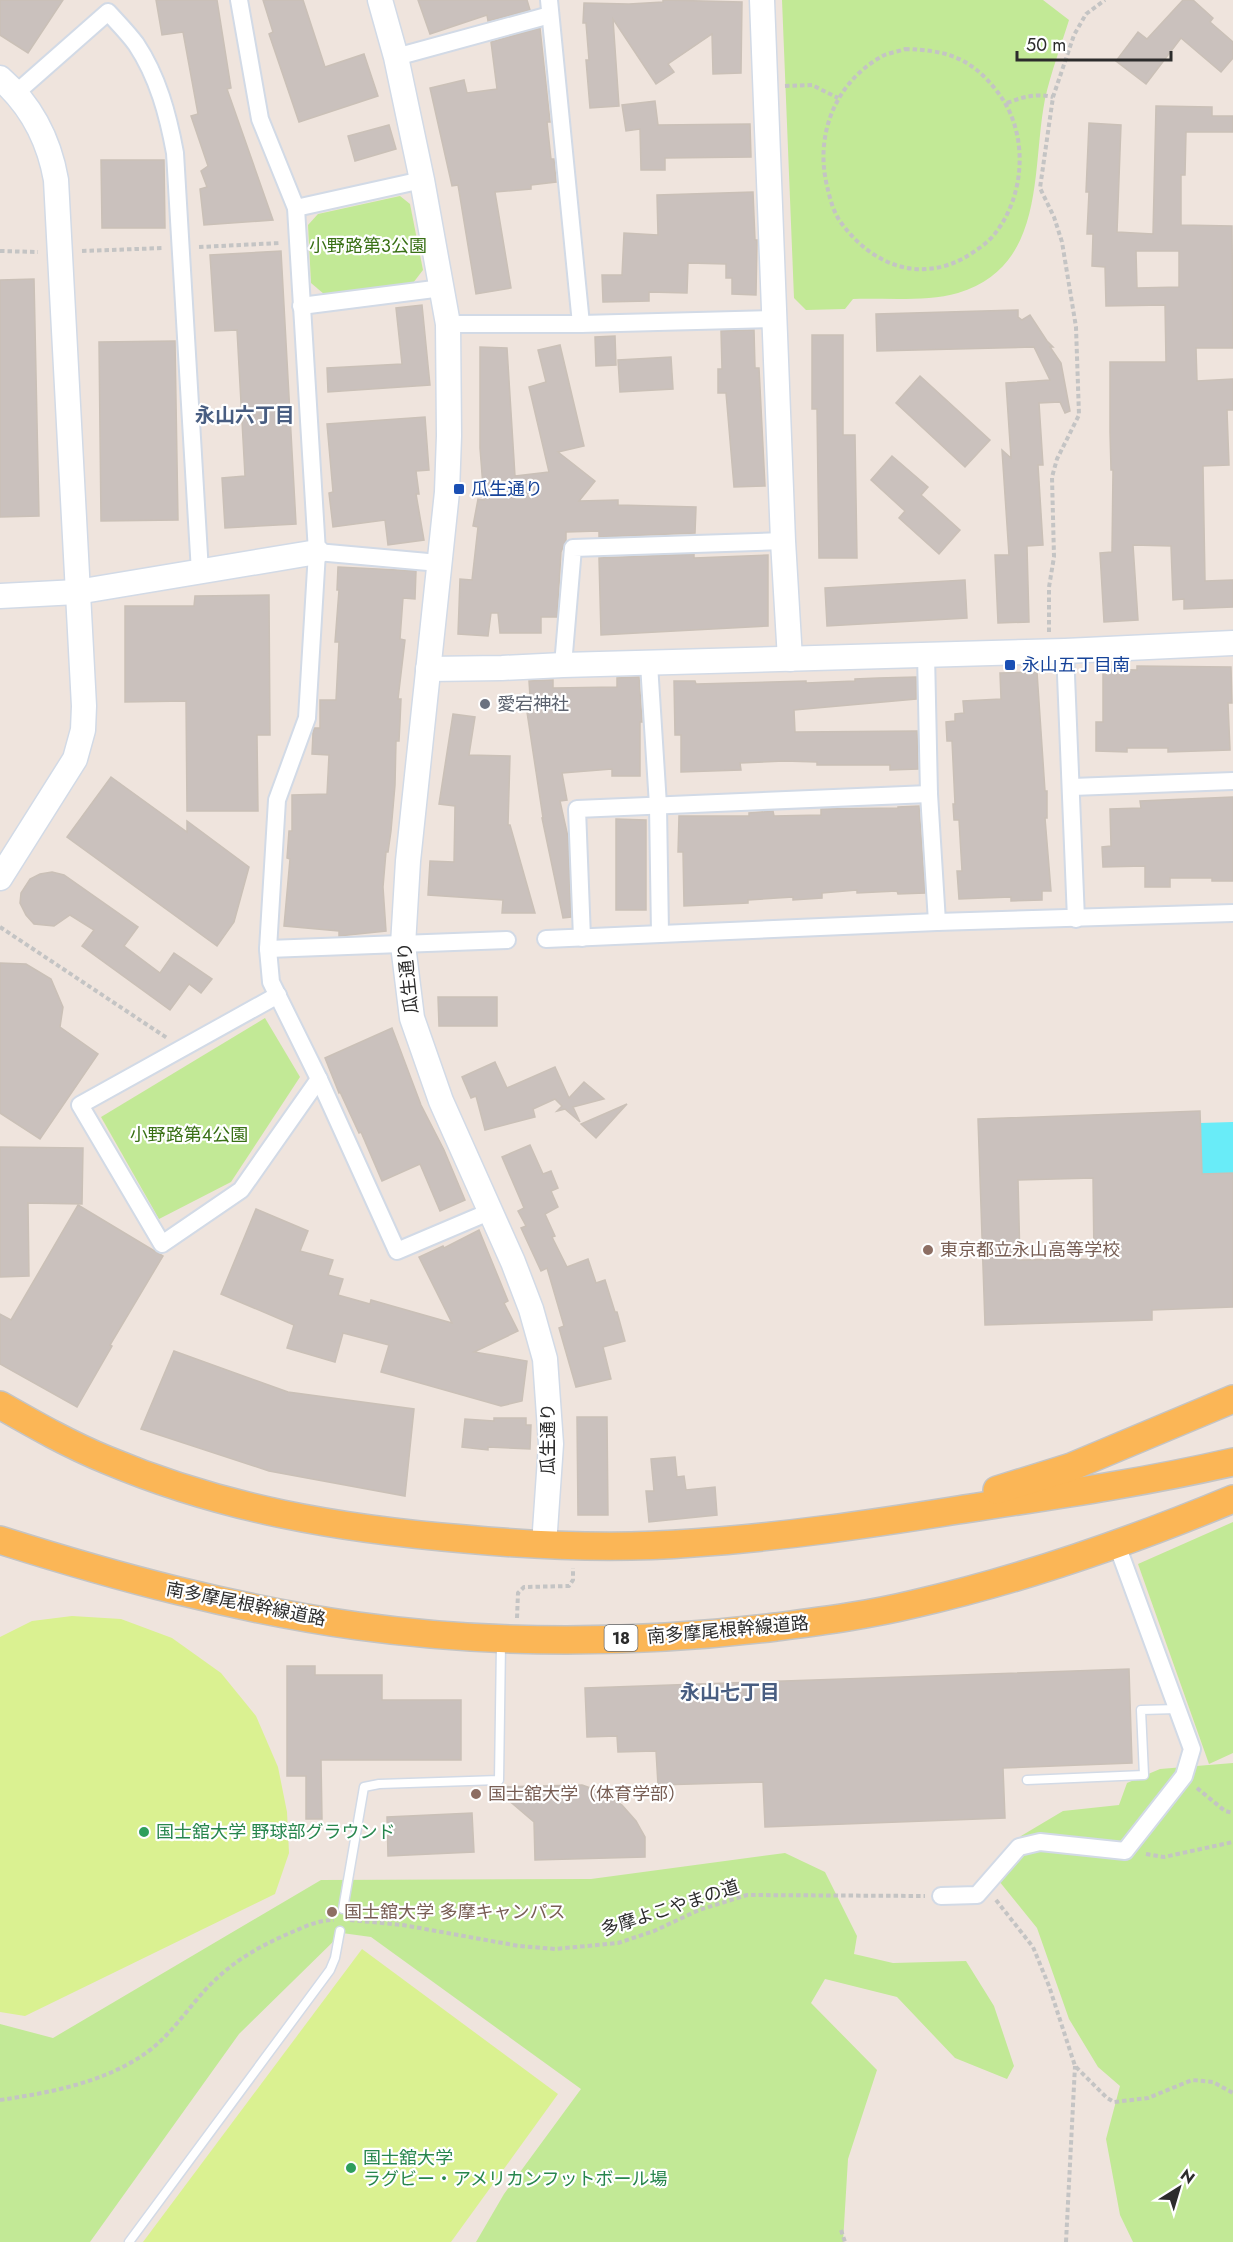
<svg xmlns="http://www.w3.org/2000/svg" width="1233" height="2242" font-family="Jost,'Noto Sans JP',sans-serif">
  <rect width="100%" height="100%" fill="#efe4dd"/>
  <!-- green -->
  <g fill="#c2e996">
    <path d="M782,0h261l26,20c-8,26 -18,52 -24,79 -14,71 2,167 -87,194 -32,9 -71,5 -105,6l-8,10 -39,1 -12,-12z"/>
    <polygon points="400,196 410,204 423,270 413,283 324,294 311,283 308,225 318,214"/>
    <polygon points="265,1018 300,1077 231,1182 159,1219 101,1117"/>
    <polygon points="1233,1522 1233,1753 1209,1764 1138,1564"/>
    <polygon points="1233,1763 1233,2242 1133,2242 1120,2215 1106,2139 1120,2086 1098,2067 1069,2019 1037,1928 999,1881 1021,1836 1063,1811 1119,1805 1127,1783 1160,1769"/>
    <polygon points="785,1853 825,1872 857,1936 854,1954 893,1963 966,1961 994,2006 1014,2066 1007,2079 955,2058 897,1997 825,1979 811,2003 877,2070 848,2159 843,2242 476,2242 504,2194 581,2089 371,1937 342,1933 239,2034 90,2242 0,2242 0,2024 53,2038 321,1880 591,1879"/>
  </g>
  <!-- pitch -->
  <g fill="#daf191">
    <polygon points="72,1616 121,1619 172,1638 221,1673 256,1716 278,1767 287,1812 289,1853 275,1894 25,2016 0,2012 0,1637 32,1621"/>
    <polygon points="362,1949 558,2094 451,2242 143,2242"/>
  </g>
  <!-- water -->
  <polygon fill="#69ecf8" points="1233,1122 1233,1173 1202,1174 1200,1123"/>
  <!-- building -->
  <g fill="#cac1bd" stroke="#cac0b7" stroke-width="1.5" fill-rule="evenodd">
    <polygon points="0,0 63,0 28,53 0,35"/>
    <polygon points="156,0 217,0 231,88 227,89 273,220 204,225 200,189 207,187 201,171 208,166 191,116 198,114 183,32 162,35"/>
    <polygon points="263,0 303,0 325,67 364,54 378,96 299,122 269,34 273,32"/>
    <polygon points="418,0 527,0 530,10 488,21 487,15 430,34"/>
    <polygon points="663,0 742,2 741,73 713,74 712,34 668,64 674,72 656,84 613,19 619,106 590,108 586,60 589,60 586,23 583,23 584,3 629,4 663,2"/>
    <polygon points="1183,0 1193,0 1213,18 1210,22 1233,42 1233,58 1221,72 1181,38 1146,84 1116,61 1138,32 1147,39"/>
    <polygon points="540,28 550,122 547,122 551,159 554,159 556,182 531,185 531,189 495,192 511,288 476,294 458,185 452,186 430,88 464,80 467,93 497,89 491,42"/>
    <polygon points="655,101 658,125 750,124 751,157 665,158 665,170 641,170 640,129 626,131 622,105"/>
    <path d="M1156,106l56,1v9h21v16h-47l-1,43h-4v50l51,1 1,122h-37l1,33 36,-2v31h-6l2,55 -26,1 2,115 28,-1v27l-49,2v-10l-11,1 -2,-54 -38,-1 5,75 -34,2 -4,-69 12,-1 1,-82h-2l-1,-38v-70h56l-1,-57 -59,1 -1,-39 -13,-1 1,-32h-6l2,-42h-3l3,-69 32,2 -4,107 36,2zM1136,251h43v36l-42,1z"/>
    <polygon points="389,125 396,149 355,161 348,136"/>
    <polygon points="101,160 164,160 165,228 102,228"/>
    <polygon points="753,192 755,240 757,240 756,295 732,294 732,278 726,278 726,264 688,263 687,293 649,292 649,301 603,302 602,275 622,275 624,233 658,235 657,195"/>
    <polygon points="281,251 296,524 225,528 222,478 245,476 237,330 215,331 210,255"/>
    <polygon points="34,279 39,516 0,517 0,280"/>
    <polygon points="422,305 430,385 328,392 327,368 402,364 396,308"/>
    <polygon points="1018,310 1018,317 1022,320 1030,315 1047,341 1053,347 1050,347 1061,363 1070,411 1065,413 1060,402 1039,403 1043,465 1038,465 1043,545 1027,546 1029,622 998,623 995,555 1009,555 1002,450 1011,458 1006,383 1050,380 1034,347 877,351 876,314"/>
    <polygon points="754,330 755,368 759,368 765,486 734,487 726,393 718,393 718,369 722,369 721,331"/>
    <polygon points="812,335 843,335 843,435 855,435 857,558 819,558 817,409 812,409"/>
    <polygon points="615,336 616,365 596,366 595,337"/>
    <polygon points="175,341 178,520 101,521 99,342"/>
    <polygon points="560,345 584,446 558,452 595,481 579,501 618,500 618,505 696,507 695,533 599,537 599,531 566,532 566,540 561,552 557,617 541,617 541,633 500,633 498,613 491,613 488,636 458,634 460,579 472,580 478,527 473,526 478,499 484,500 480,448 480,347 507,348 515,476 549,472 529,387 546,382 538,350"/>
    <polygon points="671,357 673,389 620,392 618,360"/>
    <polygon points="920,376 990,440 965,467 896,403"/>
    <polygon points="425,417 429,470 416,471 419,494 416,494 424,540 388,545 385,520 333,527 329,493 333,492 327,424"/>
    <polygon points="892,456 928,487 921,495 960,530 939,554 899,518 905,511 871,480"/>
    <polygon points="694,554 694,558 768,555 768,626 601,635 599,558"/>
    <polygon points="338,567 416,571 415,599 403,598 400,639 405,640 398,699 401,699 400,722 399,741 396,741 395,785 391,831 388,852 386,852 383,887 386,931 339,936 339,931 284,926 290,859 287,858 289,831 292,831 292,795 327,794 329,755 312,754 313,733 314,728 320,728 320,700 336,700 339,642 335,642 339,590 337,590"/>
    <polygon points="965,580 967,618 827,626 825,588"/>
    <polygon points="269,595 270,735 257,735 258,811 187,811 186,701 125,702 125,606 194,606 195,596"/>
    <polygon points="1137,666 1231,667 1232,703 1228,703 1230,750 1168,752 1168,748 1127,748 1127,752 1096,751 1096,722 1103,722 1103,669 1137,670"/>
    <polygon points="1037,672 1045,791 1047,791 1047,818 1045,818 1051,891 1042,891 1042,900 1011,901 1011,897 959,899 957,871 962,871 959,820 954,820 953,804 955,804 952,741 947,741 946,722 955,721 955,714 964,713 963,701 1001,699 1000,673"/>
    <polygon points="639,677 642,722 640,722 640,776 612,776 612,769 562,773 567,800 560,801 568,837 571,917 563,918 542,818 543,818 527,712 531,712 529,681 553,680 553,688 617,687 617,678"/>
    <polygon points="916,677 916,699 794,710 795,732 917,731 918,769 890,770 890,765 817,765 817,762 784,761 740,763 741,770 681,772 681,735 675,735 674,681 695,681 696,684 806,681 806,683 855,681 855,679 878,678"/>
    <polygon points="453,714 475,717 469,755 510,756 508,825 510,825 535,913 502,913 503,900 428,895 430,861 454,862 455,806 439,804"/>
    <polygon points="111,777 187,832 187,821 249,867 234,922 217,946 67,837"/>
    <polygon points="1233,797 1233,881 1212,881 1212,878 1170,878 1170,887 1145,887 1145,866 1103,867 1102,847 1111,846 1110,809 1141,808 1140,801"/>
    <polygon points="919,806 925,893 898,894 897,891 857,893 857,890 822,893 822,898 793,900 793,897 748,900 748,903 684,906 683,852 678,852 679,816 749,816 749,813 773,811 774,816 821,815 821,809 898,808 898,807"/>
    <polygon points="616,819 646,820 646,910 616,910"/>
    <polygon points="52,872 64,875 138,927 124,946 160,973 174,953 212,979 201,993 189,984 170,1010 82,946 94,930 70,915 54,926 34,924 26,915 20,903 21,893 30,879 40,874"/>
    <polygon points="0,963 26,964 51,979 63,1007 60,1027 98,1054 40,1139 0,1113"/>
    <polygon points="438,997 497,997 497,1026 439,1026"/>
    <polygon points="392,1028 421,1105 444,1150 465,1200 440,1211 420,1164 382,1181 361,1132 359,1133 340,1092 339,1093 325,1058"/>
    <polygon points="495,1062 507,1088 555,1067 569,1098 584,1082 604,1099 573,1107 580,1122 565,1109 557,1111 562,1106 555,1099 533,1109 535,1117 485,1130 476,1096 471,1098 462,1077"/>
    <polygon points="627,1104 596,1138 581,1124"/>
    <path d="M1200,1111l2,63 31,-1v134l-81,3v10l-167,5 -7,-206zM1093,1178l1,81 -74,1 -2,-80z"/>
    <polygon points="530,1145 543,1174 551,1171 558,1188 551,1191 558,1207 545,1214 555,1236 552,1237 567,1267 588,1259 596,1283 605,1280 615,1312 617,1312 625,1341 603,1347 611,1379 576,1387 559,1328 564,1326 547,1268 541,1271 521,1228 526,1226 518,1211 524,1208 502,1157"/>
    <polygon points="0,1147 83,1148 82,1204 28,1203 29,1276 0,1277"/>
    <polygon points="78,1205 163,1256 110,1345 112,1346 77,1407 0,1364 0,1314 11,1320"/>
    <polygon points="256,1209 308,1231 300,1251 333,1260 328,1275 343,1279 338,1295 370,1304 371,1300 452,1323 419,1257 443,1246 444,1248 479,1230 508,1301 504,1303 518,1331 474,1352 527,1361 522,1401 501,1406 381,1372 389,1345 343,1333 335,1362 287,1348 294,1325 221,1294"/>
    <polygon points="174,1351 288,1392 414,1409 405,1496 269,1471 141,1429"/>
    <polygon points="577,1417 607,1417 608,1515 578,1515"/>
    <polygon points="494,1418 526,1418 526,1425 531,1425 530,1449 488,1447 488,1450 462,1447 465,1419 494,1421"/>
    <polygon points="675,1457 677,1477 684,1476 686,1490 715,1487 717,1515 649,1522 646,1491 654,1491 651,1459"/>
    <polygon points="287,1666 315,1666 315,1675 382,1675 382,1700 461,1700 461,1760 321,1760 322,1819 306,1819 306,1776 287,1776"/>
    <polygon points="1129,1669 1132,1763 1003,1768 1005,1818 765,1827 763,1782 658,1785 656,1751 618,1752 617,1736 587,1737 585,1688"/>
    <polygon points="582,1785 599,1791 622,1805 636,1821 645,1837 645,1857 535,1860 534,1822 493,1787"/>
    <polygon points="472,1813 474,1852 388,1856 387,1817"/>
  </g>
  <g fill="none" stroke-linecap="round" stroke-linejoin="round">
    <defs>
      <g id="lane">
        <polyline points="1027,1780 1144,1775 1141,1710 1177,1709"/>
        <polyline points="343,1909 364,1787 379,1784 499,1780 501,1643"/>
        <polyline points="129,2242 330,1970 335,1958 340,1931"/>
      </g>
      <g id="street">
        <polyline points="239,0 260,119 296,208 317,552 307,718 277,800 268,949 271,982 319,1079 397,1251 489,1212"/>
        <polyline points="549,0 581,324"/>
        <polyline points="396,57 550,15"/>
        <path d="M16,93l92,-81c9,10 20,21 28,32 22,33 32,71 39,109l25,419"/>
        <polyline points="296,208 422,180"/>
        <polyline points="301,306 442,288"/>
        <polyline points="448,324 581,324 774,319"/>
        <polyline points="317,552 439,563"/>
        <polyline points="1065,651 1076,919"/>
        <polyline points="926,654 929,794 937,922"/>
        <polyline points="649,664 658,805 660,934"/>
        <polyline points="563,665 573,548 783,541"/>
        <polyline points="1072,787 1233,781"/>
        <polyline points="582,938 577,809 929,794"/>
        <polyline points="546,939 937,922 1233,913"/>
        <polyline points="268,949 507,940"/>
        <polyline points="278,995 80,1105 162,1244 241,1190 319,1079"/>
        <polyline points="941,1896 977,1895 1019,1847 1040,1842 1125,1851 1184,1776 1192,1749 1117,1545"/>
      </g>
      <g id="secondary">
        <polyline points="380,0 396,57 422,180 448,324 449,436 447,492 408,861 403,945 412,1018 441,1101 513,1262 531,1309 545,1359 551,1444 544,1545"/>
        <polyline points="762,0 783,541 790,659"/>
        <path d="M0,78c31,27 49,62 56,102l28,526 -1,24 -8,29 -75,119"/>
        <polyline points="0,596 77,592 317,552"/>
        <polyline points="428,669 502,668 563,665 1065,651 1233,643"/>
      </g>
      <g id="primary">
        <path d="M0,1405c35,20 70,40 107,55 116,49 234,69 358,79 76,7 153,10 228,4 89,-6 177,-19 265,-33 92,-14 184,-27 275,-48"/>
        <polyline points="997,1490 1071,1467 1233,1399"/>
        <path d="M0,1540c117,37 236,69 358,86 138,19 279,18 418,1 46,-6 93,-12 138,-23 110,-25 215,-62 319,-105"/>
      </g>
    </defs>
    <!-- lane casing -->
    <use href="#lane" stroke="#d2dae6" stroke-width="11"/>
    <!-- street casing -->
    <use href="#street" stroke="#d2dae6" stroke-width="20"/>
    <!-- secondary casing -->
    <use href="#secondary" stroke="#d2dae6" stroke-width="27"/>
    <!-- primary casing -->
    <use href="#primary" stroke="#c4c4c4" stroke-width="30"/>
    <!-- path -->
    <g stroke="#c4c4c4" stroke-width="4" stroke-dasharray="4.5 3" stroke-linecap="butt">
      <path d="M905,49c40,1 65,8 91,41 33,40 31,105 -3,146 -8,9 -19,16 -29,22 -47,25 -92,6 -122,-34 -8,-10 -12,-25 -15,-38 -12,-50 7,-101 52,-128 7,-5 18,-6 26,-9z"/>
      <polyline points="785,86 812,85 838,98"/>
      <path d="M1007,103c16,-6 29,-10 46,-6"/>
      <polyline points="199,247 281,243"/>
      <polyline points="0,251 38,252"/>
      <polyline points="82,251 164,248"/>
      <polyline points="1049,632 1049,587 1054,557 1052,477 1057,459 1079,415 1076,327 1062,242 1054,217 1040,188 1053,97 1074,35 1086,14 1105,0"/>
      <polyline points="0,927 167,1038"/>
      <polyline points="517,1618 518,1593 524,1587 569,1586 573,1580 573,1568"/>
      <polyline points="1197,1788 1225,1811 1233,1813"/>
      <polyline points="1146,1854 1164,1857 1233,1842"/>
      <polyline points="996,1900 1033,1947 1049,1986 1075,2066 1107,2098 1114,2102 1148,2098 1192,2080 1213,2082 1233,2093"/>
      <polyline points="350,1920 403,1925 519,1946 555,1949 618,1943 654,1931 699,1910 747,1895 925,1896"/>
      <path d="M0,2100c48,-7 102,-17 143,-45 29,-19 46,-50 70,-73 22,-22 49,-37 77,-49 14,-6 28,-13 44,-13"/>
      <polyline points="841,2230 845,2242"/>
      <polyline points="1066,2242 1075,2066"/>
    </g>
    <!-- lane -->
    <use href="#lane" stroke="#fff" stroke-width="8"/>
    <!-- street -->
    <use href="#street" stroke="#fff" stroke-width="16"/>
    <!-- secondary -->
    <use href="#secondary" stroke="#fff" stroke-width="24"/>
    <!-- primary -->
    <use href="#primary" stroke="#fbb656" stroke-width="27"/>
  </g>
  <!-- markers -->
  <g fill="#1a4fb4" stroke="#fff" stroke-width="2">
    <rect x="453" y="483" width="12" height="12" rx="3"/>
    <rect x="1004" y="659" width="12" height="12" rx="3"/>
  </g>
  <circle fill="#6b7280" stroke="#fff" stroke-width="2" cx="485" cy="704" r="6"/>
  <g fill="#8d6e63" stroke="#fff" stroke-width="2">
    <circle cx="928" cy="1250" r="6"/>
    <circle cx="476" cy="1794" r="6"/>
    <circle cx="332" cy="1912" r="6"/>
  </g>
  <g fill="#2e9e5b" stroke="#fff" stroke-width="2">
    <circle cx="144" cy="1832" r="6"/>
    <circle cx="351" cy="2168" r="6"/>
  </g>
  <g text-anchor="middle" stroke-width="4.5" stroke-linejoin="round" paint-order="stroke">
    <!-- shield labels -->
    <rect fill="#fff" stroke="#6b6b6b" stroke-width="1.5" x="604.5" y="1625" width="33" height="26" rx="4.5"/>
    <g font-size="16" font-weight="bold" fill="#2c2c2c">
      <text x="621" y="1644">18</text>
    </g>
    <!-- park labels -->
    <g font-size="18" fill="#397015" stroke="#fff">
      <text x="368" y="252">小野路第3公園</text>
      <text x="189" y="1141">小野路第4公園</text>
    </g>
    <!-- transit labels -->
    <g font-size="18" fill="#164399" stroke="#fff" text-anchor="start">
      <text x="471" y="495">瓜生通り</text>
      <text x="1022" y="671">永山五丁目南</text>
    </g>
    <!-- worship labels -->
    <g font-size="18" fill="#5b616d" stroke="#fff" text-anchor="start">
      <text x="497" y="710">愛宕神社</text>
    </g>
    <!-- street labels -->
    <g font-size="18" fill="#2c2c2c" stroke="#fff">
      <text transform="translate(408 978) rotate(-96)" y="6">瓜生通り</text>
      <text transform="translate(548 1439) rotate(-90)" y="6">瓜生通り</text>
      <text transform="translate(246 1604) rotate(11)" y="6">南多摩尾根幹線道路</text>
      <text transform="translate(728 1630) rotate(-5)" y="6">南多摩尾根幹線道路</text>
      <text transform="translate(670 1908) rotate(-18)" y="6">多摩よこやまの道</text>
    </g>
    <!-- education labels -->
    <g font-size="18" fill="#785e54" stroke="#fff" text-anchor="start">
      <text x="940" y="1256">東京都立永山高等学校</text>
      <text x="488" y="1800">国士舘大学（体育学部）</text>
      <text x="344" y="1918">国士舘大学 多摩キャンパス</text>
    </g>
    <!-- leisure labels -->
    <g font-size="18" fill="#27864d" stroke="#fff" text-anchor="start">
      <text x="156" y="1838">国士舘大学 野球部グラウンド</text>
      <text x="363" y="2164">国士舘大学<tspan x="363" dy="21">ラグビー・アメリカンフットボール場</tspan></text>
    </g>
    <!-- neighbourhood labels -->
    <g font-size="20" font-weight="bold" fill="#485d81" stroke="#fff">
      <text x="245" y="422">永山六丁目</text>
      <text x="730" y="1699">永山七丁目</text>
    </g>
  </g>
  <!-- north arrow -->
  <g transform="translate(1179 2188) rotate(37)" stroke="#ffffff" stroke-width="4.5" paint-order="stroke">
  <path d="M0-4.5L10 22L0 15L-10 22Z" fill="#2c2c2c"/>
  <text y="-9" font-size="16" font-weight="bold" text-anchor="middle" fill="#2c2c2c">N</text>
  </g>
  <!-- scale -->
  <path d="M1017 51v9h154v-9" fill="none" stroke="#2c2c2c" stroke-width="3"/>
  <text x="1026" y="51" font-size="18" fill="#2c2c2c" stroke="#ffffff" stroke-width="4.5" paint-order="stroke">50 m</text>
</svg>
